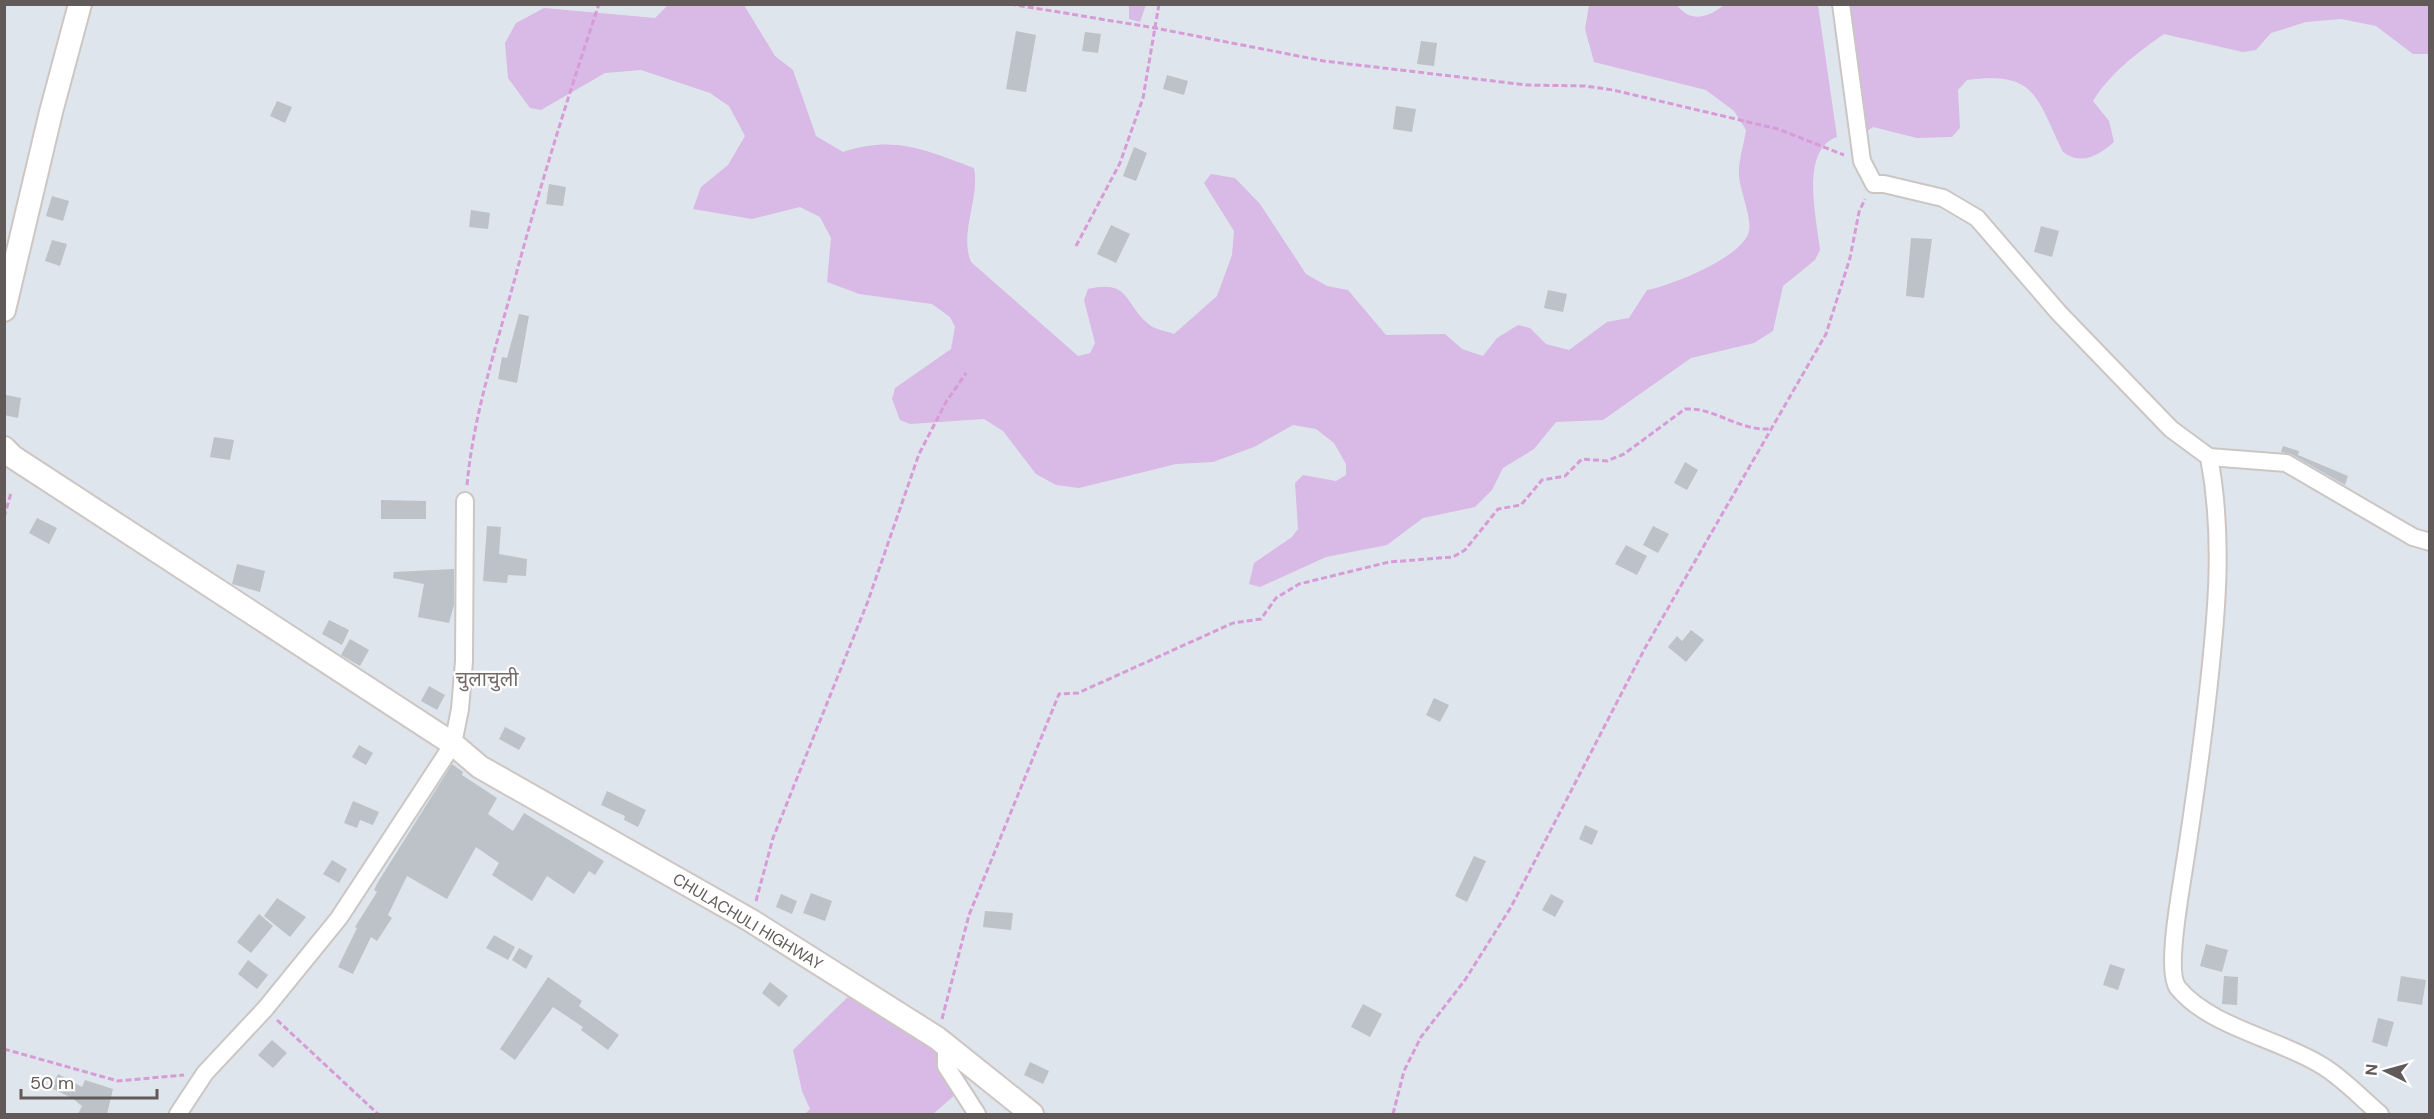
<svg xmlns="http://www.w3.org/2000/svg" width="2434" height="1119" font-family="'DM Sans','Noto Sans Devanagari',sans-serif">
  <rect width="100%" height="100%" fill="#dfe5ec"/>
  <!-- green -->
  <g fill="#d9b9e5">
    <path d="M668,5h76l31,51 18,14 23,66 27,16c53,-17 81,-2 131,16 6,31 -15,64 -3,94l107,94 12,-3 5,-10 -11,-43 4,-11c44,-10 35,16 63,37 6,4 16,5 23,8l43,-38 15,-41 2,-24 -30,-48 7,-9 24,4 25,26 46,70 21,12 21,4 38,45 59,-1 17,15 21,7 14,-18 21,-13 12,3 16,16 23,6 38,-28 22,-4 18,-28c23,-4 97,-33 102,-59 3,-13 -9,-40 -10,-55 -1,-14 5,-32 7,-46l-12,-19 -28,-21 -112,-28 -9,-33 4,-24h88c13,18 31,13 47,0h94l19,132c-38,13 -20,83 -17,113l-5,10 -32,26 -10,45 -19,12 -63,15 -88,62 -47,2 -22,27 -31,19 -11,22 -17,17 -52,11 -36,27 -61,12 -66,30 -11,-3 5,-21 38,-26 6,-8 -3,-46 8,-8 33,6 10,-6v-11l-12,-21 -18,-14 -23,-4 -39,22 -41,15 -37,2 -97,24 -23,-3 -20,-11 -33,-43 -19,-12 -74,5 -10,-4 -8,-21 3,-11 56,-39 4,-22 -5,-10 -18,-13 -73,-10 -32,-12 4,-44 -11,-21 -20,-10 -48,12 -59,-10 8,-22 27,-22 17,-29 -16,-30 -19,-13 -69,-23 -36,3 -64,37 -11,-2 -22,-30 -3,-35 11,-20 28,-15 111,10z"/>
    <polygon points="1129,5 1146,5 1140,22 1129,19"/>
    <path d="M1835,5h594v49h-16l-37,-28 -35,-7 -35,3 -35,11 -15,17 -13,2 -79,-18c-27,19 -54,39 -71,67l16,20 5,21c-15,13 -32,24 -51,10 -27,-55 -26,-81 -96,-72l-9,10 2,38 -8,9 -35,1 -44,-11 -9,6z"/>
    <polygon points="850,995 933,1045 957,1093 933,1114 805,1114 810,1109 802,1091 793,1050"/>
  </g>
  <!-- building -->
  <g fill="#bcc2c7">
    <polygon points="1016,31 1036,35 1026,92 1006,89"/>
    <polygon points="1085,32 1101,34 1098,53 1082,51"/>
    <polygon points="1421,41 1437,43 1434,66 1417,64"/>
    <polygon points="1167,75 1188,81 1184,95 1163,89"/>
    <polygon points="277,101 292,107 285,123 270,116"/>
    <polygon points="1396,106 1416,109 1412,132 1393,129"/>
    <polygon points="1134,147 1147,153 1136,181 1123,176"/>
    <polygon points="549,184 566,187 563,206 546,204"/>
    <polygon points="52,196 69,201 63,221 46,216"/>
    <polygon points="471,210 490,213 488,229 469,227"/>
    <polygon points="1111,225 1130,234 1116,263 1097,254"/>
    <polygon points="2041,226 2059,231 2052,257 2034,252"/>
    <polygon points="1911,238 1932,239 1924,298 1906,296"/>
    <polygon points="52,240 67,244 60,266 45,261"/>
    <polygon points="1548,290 1567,294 1563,312 1544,308"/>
    <polygon points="519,314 529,316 517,383 498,379 502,357 507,358"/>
    <polygon points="6,395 21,398 18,418 4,415"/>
    <polygon points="214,437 234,440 230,460 210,457"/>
    <polygon points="2283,446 2299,451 2298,455 2348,476 2345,485 2291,454 2281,452"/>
    <polygon points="1685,462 1698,470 1687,490 1674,483"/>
    <polygon points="381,500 426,501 426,519 381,519"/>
    <polygon points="37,518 57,528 49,544 29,533"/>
    <polygon points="487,526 501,527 499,554 527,559 526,576 508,575 507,583 483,581"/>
    <polygon points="1653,526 1669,534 1658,553 1643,545"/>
    <polygon points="1626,545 1647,556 1637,575 1615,564"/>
    <polygon points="237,564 265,571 260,592 232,584"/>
    <polygon points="454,569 454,605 449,623 418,617 424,584 393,578 394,572"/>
    <polygon points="329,620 349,630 342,645 322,634"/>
    <polygon points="1691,630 1704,640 1686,662 1668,647 1677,636 1682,641"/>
    <polygon points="350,639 369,650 360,666 341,655"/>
    <polygon points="429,686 445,695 437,710 421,701"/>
    <polygon points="1434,698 1449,705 1440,722 1426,715"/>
    <polygon points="505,727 526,738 519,750 499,739"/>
    <polygon points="359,745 373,753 366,765 352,757"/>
    <polygon points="452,764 463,772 462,775 497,798 488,814 513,831 524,813 604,861 595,875 589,871 574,894 547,876 532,901 492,875 499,863 476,847 447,899 407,876 388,915 392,918 377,941 371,937 353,974 338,967 357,928 355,927 377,892 374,890 378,882"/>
    <polygon points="607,791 646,810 638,827 624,820 625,816 601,805"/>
    <polygon points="353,801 379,812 373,825 360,820 357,828 344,823"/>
    <polygon points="1585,825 1598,831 1592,845 1579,839"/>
    <polygon points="1474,856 1486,861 1467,902 1455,896"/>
    <polygon points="332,860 347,869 339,883 323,874"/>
    <polygon points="811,893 832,901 825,921 803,913"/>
    <polygon points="781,894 797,901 792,914 776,907"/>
    <polygon points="1551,894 1564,901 1555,917 1542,910"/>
    <polygon points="277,898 306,917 290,937 264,916"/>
    <polygon points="985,911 1013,913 1011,930 983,927"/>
    <polygon points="259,914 273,926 251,953 237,942"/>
    <polygon points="494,935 515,947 508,960 486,948"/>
    <polygon points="2206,944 2228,950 2222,972 2200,966"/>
    <polygon points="519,948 533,956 526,969 512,960"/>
    <polygon points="248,960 268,975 257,989 238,974"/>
    <polygon points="2110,964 2125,969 2118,990 2103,985"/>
    <polygon points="2224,976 2238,977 2237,1005 2222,1004"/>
    <polygon points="2401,976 2426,980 2422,1005 2397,1001"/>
    <polygon points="548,977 582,1001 579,1006 619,1035 608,1050 581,1030 583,1027 553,1007 515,1060 500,1049"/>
    <polygon points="770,982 788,996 779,1007 762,993"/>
    <polygon points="1363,1004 1382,1014 1370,1037 1351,1027"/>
    <polygon points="2378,1018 2394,1022 2387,1047 2372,1042"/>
    <polygon points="272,1040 287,1053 273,1068 258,1055"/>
    <polygon points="1030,1062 1049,1071 1043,1084 1024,1075"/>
    <polygon points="58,1074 82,1087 85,1080 113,1089 107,1114 78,1114 82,1106 72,1098 51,1088"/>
  </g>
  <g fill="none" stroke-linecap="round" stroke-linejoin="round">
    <defs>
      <g id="street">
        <path d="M1841,4l21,157 12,23h10l59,14 34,20 82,95 112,116 38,28c15,79 8,155 -1,235 -7,63 -16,126 -26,189 -3,20 -16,92 -4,107 32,39 101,51 143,77 22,13 40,33 59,49"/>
        <polyline points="2209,457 2286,463 2413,537 2430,542"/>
        <polyline points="946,1048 946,1066 977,1114"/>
        <polyline points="178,1114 205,1073 265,1009 339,918 453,744 460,709 464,661 465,501"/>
      </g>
      <g id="secondary">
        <polyline points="4,310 51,112 80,4"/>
        <polyline points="4,448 13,457 453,744 480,767 750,920 937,1038 1032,1114"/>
      </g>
    </defs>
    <!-- street casing -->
    <use href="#street" stroke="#cbc6c3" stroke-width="20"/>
    <!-- secondary casing -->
    <use href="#secondary" stroke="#cdc6c3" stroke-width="26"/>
    <!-- path -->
    <g stroke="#d79cd7" stroke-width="3" stroke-dasharray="6 3" stroke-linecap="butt">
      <polyline points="1010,4 1155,28 1324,61 1527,85 1585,86 1613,90 1778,129 1844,155"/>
      <polyline points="1076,246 1120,163 1143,98 1159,4"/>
      <path d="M467,485c6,-66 27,-132 45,-196 26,-96 55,-190 87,-285"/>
      <polyline points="4,517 11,493"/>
      <polyline points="756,901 773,838 868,601 919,454 946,402 966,373"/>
      <path d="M942,1019l27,-104 90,-221 19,-1 155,-70 28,-4 15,-21 23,-14 90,-22 64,-5 12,-7 33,-41 23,-4 21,-25 23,-4 17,-17 25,2 17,-7 61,-45c30,-2 52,22 86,20"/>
      <polyline points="277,1020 378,1114"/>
      <polyline points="4,1049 118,1081 184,1075"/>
      <polyline points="1393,1114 1404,1071 1421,1037 1465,980 1511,907 1645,648 1826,334 1850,258 1859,212 1865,199"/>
    </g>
    <!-- street -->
    <use href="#street" stroke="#fff" stroke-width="16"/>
    <!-- secondary -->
    <use href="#secondary" stroke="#fff" stroke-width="22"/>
  </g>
  <g text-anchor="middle" stroke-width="4.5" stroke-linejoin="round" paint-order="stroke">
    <!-- street labels -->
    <g font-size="16" fill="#615a58" stroke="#fff">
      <text transform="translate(748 921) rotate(31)" y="6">CHULACHULI HIGHWAY</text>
    </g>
    <!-- quarter labels -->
    <g font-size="20" fill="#736b69" stroke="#fff">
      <text x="487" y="686">चुलाचुली</text>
    </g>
  </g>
  <!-- border -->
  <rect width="2434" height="1119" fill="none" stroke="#615a58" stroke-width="12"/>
  <!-- north arrow -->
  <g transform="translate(2386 1071) rotate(275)" stroke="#ffffff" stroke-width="4.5" paint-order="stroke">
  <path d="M0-4.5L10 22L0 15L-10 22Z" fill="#615a58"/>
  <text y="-9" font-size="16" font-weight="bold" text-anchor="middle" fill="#615a58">N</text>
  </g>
  <!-- scale -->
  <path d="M21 1089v9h136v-9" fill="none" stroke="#615a58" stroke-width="3"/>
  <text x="30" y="1089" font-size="18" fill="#615a58" stroke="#ffffff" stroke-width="4.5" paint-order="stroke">50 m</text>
</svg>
